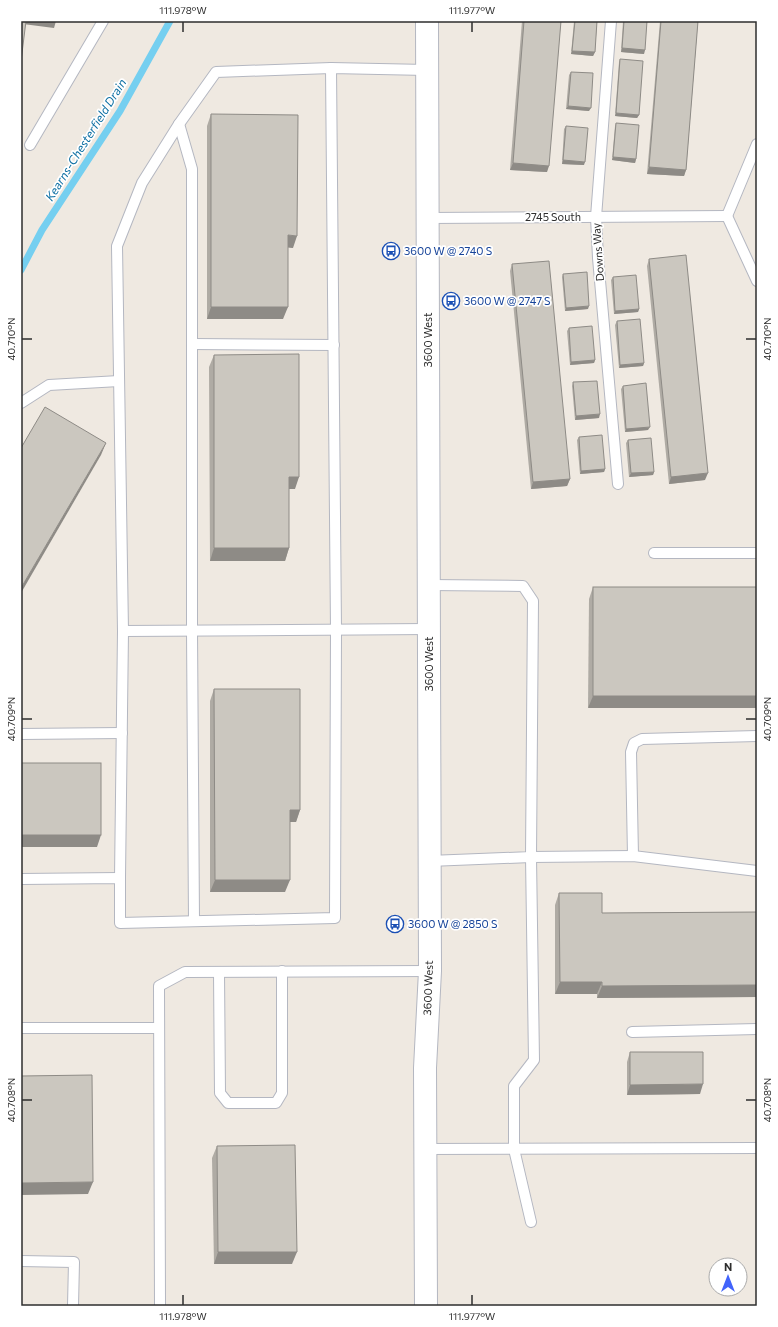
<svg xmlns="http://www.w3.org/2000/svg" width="778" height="1327" font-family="Commissioner,sans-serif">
  <rect width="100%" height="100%" fill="#efe9e1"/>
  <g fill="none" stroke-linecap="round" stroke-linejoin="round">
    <!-- stream -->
    <polyline stroke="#75cff0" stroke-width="7" points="21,270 42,230 120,111 170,21"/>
    <defs>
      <g id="lane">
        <polyline points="611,21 596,217 598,258 618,484"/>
        <polyline points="427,70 331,68 216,72 179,124 142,183 117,246 123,631 429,629"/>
        <polyline points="179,124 192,169 192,631 194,921"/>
        <polyline points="30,145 103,21"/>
        <polyline points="727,216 757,144"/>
        <polyline points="727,216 757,281"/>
        <polyline points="428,218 727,216"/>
        <polyline points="192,344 334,345"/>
        <polyline points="21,403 49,385 119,381"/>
        <polyline points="654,553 757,553"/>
        <polyline points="429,585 523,586 533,601 531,857 429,861"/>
        <polyline points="21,734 122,733"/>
        <polyline points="633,856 631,752 634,743 642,739 757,736"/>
        <polyline points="120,878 123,631"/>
        <polyline points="21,879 120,878 120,923 335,918 336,630 331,68"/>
        <polyline points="219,972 220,1093 228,1103 276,1103 282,1093 282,971"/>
        <polyline points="21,1028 159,1028"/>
        <polyline points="632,1032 757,1029"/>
        <polyline points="425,1149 757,1148"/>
        <polyline points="531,1222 514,1149 514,1086 534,1060 531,857 633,856 757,871"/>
        <polyline points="21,1261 74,1262 73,1306"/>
        <polyline points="160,1306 159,986 185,972 430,971"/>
      </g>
      <polyline id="secondary" points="426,1306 425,1068 430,971 427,21"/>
    </defs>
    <!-- lane casing -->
    <use href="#lane" stroke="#b4b7c1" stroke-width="12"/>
    <!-- secondary casing -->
    <use href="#secondary" stroke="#b4b7c1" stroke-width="24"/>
    <!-- lane -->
    <use href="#lane" stroke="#fff" stroke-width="10"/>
    <!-- secondary -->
    <use href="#secondary" stroke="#fff" stroke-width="22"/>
  </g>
  <!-- wall -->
  <g fill="#afaba4">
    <polygon points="522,21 561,21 547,172 510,170"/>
    <polygon points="574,21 597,21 595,52 593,56 571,54"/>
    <polygon points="623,21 647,21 644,54 621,52"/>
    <polygon points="660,21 698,21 686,170 684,176 647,174"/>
    <polygon points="620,59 639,115 637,118 615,116 619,62"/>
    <polygon points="571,72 589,111 566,109 569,75"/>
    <polygon points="211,114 293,248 288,247 283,319 207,319 207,126"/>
    <polygon points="616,123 636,159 635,163 612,160 615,126"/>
    <polygon points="566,126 584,165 562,164 564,129"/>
    <polygon points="649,259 705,480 669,484 647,266"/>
    <polygon points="512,264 570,479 567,486 531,489 510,271"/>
    <polygon points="563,274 588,309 565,311 562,277"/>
    <polygon points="613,277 639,309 638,312 614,314 611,280"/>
    <polygon points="617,321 644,363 643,366 619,368 615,325"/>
    <polygon points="569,328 595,360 594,363 570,365 567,331"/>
    <polygon points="214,355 295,489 289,489 289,548 285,561 210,561 209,367"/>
    <polygon points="573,382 599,418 575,420 572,386"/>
    <polygon points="623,386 648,430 625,432 621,389"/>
    <polygon points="579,437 605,469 604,472 580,474 577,440"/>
    <polygon points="628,440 654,472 653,475 629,477 626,443"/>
    <polygon points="593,587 757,587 588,708 589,599"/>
    <polygon points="214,689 300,810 296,822 290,822 285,892 210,892 210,701"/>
    <polygon points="559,893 602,913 757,912 757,997 597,998 597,994 555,994 555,905"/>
    <polygon points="630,1052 700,1094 627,1095 627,1062"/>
    <polygon points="217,1146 292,1264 214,1264 212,1158"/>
  </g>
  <!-- shaded-wall -->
  <g fill="#8e8b86">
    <polygon points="24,21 56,21 54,28 23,24"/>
    <polygon points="622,48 645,50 644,54 621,52"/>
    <polygon points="572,51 595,52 593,56 571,54"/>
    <polygon points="568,106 591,108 589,111 566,109"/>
    <polygon points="616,113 639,115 637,118 615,116"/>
    <polygon points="613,157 636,159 635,163 612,160"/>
    <polygon points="563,160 585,162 584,165 562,164"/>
    <polygon points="513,163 549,166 547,172 510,170"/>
    <polygon points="649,167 686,170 684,176 647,174"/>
    <polygon points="288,235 297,236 293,248 283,247"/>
    <polygon points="589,306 588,309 565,311 566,308"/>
    <polygon points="211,307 288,307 283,319 207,319"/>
    <polygon points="639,309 638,312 614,314 615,311"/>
    <polygon points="595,360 594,363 570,365 571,362"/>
    <polygon points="644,363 643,366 619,368 620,365"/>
    <polygon points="600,414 599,418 575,420 576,416"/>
    <polygon points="650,427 648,430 625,432 626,429"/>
    <polygon points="106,443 101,455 21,593 21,588"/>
    <polygon points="605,469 604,472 580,474 581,471"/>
    <polygon points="654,472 653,475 629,477 631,473"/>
    <polygon points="708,473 705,480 669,484 671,477"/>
    <polygon points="289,477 299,477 295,489 284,489"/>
    <polygon points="570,479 567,486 531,489 533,482"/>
    <polygon points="214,548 289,548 285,561 210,561"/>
    <polygon points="593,696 757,696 757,708 588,708"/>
    <polygon points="290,810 300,810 296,822 285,822"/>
    <polygon points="21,835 101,835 97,847 21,847"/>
    <polygon points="215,880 290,880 285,892 210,892"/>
    <polygon points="560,982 602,982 597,994 555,994"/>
    <polygon points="757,985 757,997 597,998 602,986"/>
    <polygon points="703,1084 700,1094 627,1095 630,1085"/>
    <polygon points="93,1182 88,1194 21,1195 21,1183"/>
    <polygon points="218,1252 297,1252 292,1264 214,1264"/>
  </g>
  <!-- building -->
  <g fill="#cbc7bf" stroke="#8e8b86">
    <polygon points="21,21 26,21 21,61"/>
    <polygon points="524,21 561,21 549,166 513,163"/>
    <polygon points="575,21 597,21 595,52 572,51"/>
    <polygon points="624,21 647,21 645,50 622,48"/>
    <polygon points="661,21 698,21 686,170 649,167"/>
    <polygon points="620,59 643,61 639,115 616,113"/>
    <polygon points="571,72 593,73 591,108 568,106"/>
    <polygon points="211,114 298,115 297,236 288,235 288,307 211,307"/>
    <polygon points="616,123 639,125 636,159 613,157"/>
    <polygon points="566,126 588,128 585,162 563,160"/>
    <polygon points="686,255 708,473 671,477 649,259"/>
    <polygon points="549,261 570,479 533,482 512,264"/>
    <polygon points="587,272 589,306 566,308 563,274"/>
    <polygon points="636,275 639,309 615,311 613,277"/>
    <polygon points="640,319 644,363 620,365 617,321"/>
    <polygon points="592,326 595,360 571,362 569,328"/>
    <polygon points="299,354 299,477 289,477 289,548 214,548 214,355"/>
    <polygon points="597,381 600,414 576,416 573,382"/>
    <polygon points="646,383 650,427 626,429 623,386"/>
    <polygon points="45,407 106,443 21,588 21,448"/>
    <polygon points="602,435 605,469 581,471 579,437"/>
    <polygon points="651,438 654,472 631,473 628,440"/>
    <rect x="593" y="587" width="164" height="109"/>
    <polygon points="214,689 300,689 300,810 290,810 290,880 215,880"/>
    <rect x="21" y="763" width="80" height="72"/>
    <polygon points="559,893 602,893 602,913 757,912 757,985 602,986 602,982 560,982"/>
    <polygon points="630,1052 703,1052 703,1084 630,1085"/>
    <polygon points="92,1075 93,1182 21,1183 21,1076"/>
    <polygon points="295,1145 297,1252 218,1252 217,1146"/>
  </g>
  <!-- ticks -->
  <path fill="none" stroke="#2e2e2e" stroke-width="1.5" d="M183,22v10M472,22v10M22,339h10M746,339h10M22,719h10M746,719h10M22,1100h10M746,1100h10M183,1295v10M472,1295v10"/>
  <!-- icons -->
  <defs>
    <symbol id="bus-ring" viewBox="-11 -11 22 22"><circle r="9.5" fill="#fff" stroke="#1a4fb4" stroke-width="1.5"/><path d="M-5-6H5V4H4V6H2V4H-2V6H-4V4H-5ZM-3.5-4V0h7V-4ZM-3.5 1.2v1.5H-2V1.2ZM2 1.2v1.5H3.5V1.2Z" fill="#1a4fb4"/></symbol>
  </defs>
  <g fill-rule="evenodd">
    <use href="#bus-ring" x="381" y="241" width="20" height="20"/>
    <use href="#bus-ring" x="441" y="291" width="20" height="20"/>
    <use href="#bus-ring" x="385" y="914" width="20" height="20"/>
  </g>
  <g text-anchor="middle" stroke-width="3.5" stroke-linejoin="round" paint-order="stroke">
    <!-- street labels -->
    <g font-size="11" fill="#2e2e2e" stroke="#fff">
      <text x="553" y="221">2745 South</text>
      <text transform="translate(598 252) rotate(-94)" y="4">Downs Way</text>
      <text transform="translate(428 340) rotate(-90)" y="4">3600 West</text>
      <text transform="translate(429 664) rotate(-90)" y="4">3600 West</text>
      <text transform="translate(428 988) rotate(-88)" y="4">3600 West</text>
    </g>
    <!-- transit labels -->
    <g font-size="11" fill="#164399" stroke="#fff" text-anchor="start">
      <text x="404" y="255">3600 W @ 2740 S</text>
      <text x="464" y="305">3600 W @ 2747 S</text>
      <text x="408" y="928">3600 W @ 2850 S</text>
    </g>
    <!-- water labels -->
    <g font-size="12" font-style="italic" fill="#0d6fa3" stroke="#fff">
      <text transform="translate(86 140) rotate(-58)" y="4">Kearns-Chesterfield Drain</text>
    </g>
  </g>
  <!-- border -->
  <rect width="778" height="1327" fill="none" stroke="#ffffff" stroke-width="44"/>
  <!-- north arrow -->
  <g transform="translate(728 1277)"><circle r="19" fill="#ffffff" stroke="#ababab"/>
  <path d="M0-3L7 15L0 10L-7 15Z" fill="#4264fb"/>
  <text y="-6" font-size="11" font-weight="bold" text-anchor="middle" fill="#2e2e2e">N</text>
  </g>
  <rect x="22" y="22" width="734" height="1283" fill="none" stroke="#2e2e2e" stroke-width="1.5"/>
  <g font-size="10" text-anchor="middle" fill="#2e2e2e">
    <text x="183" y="14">111.978°W</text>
    <text x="472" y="14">111.977°W</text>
    <text transform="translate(11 339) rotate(-90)" y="4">40.710°N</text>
    <text transform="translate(767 339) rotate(-90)" y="4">40.710°N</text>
    <text transform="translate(11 719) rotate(-90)" y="4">40.709°N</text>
    <text transform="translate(767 719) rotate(-90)" y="4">40.709°N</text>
    <text transform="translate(11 1100) rotate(-90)" y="4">40.708°N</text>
    <text transform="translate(767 1100) rotate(-90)" y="4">40.708°N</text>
    <text x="183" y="1320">111.978°W</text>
    <text x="472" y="1320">111.977°W</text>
  </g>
</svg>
